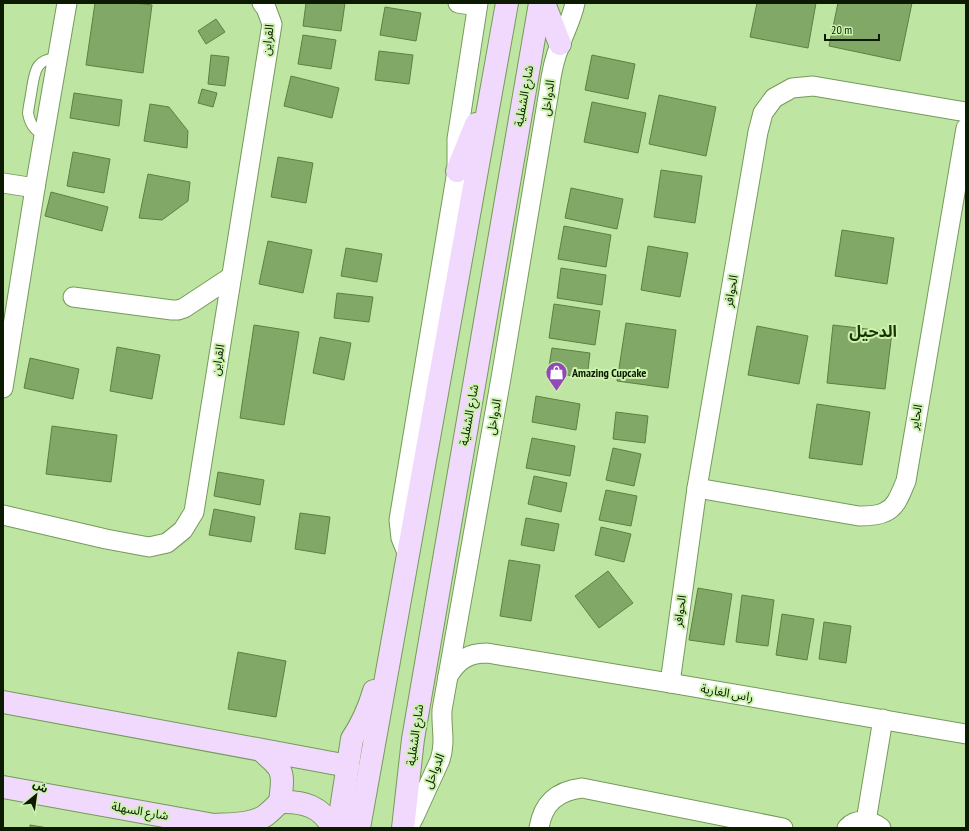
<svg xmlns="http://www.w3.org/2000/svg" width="969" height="831" font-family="'PT Sans Narrow','Noto Sans Arabic',sans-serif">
  <rect width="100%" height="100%" fill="#bee6a2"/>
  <!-- building -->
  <g fill="#82a867" stroke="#5d8041">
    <polygon points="95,3 135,3 152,5 143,73 86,65"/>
    <polygon points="306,3 345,3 341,31 303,26"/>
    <polygon points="757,3 816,3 808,48 750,37"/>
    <polygon points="838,3 912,3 900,61 829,46"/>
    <polygon points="385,7 421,13 416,41 380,35"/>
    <polygon points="216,19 225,32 206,44 198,31"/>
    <polygon points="303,35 336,40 331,69 298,64"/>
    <polygon points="379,51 413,55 409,84 375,80"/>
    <polygon points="211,55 229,57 225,86 208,84"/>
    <polygon points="592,55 635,64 628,99 585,90"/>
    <polygon points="291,76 339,88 332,118 284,106"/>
    <polygon points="202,89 217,93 213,107 198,103"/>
    <polygon points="74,93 122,100 119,126 70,118"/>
    <polygon points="659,95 716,107 706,156 649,144"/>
    <polygon points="592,102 646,113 638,153 584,142"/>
    <polygon points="150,104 169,107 188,131 187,148 144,141"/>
    <polygon points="73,152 110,159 104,193 67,186"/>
    <polygon points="278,157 313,163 306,203 271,197"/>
    <polygon points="661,170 702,176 695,223 654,217"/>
    <polygon points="148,174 190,182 188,201 162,220 139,218"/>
    <polygon points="571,188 623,199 617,229 565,218"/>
    <polygon points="51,192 108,207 102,231 45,216"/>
    <polygon points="564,226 611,235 606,267 558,259"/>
    <polygon points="842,230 894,238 887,284 835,276"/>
    <polygon points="268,241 312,250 303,293 259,284"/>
    <polygon points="648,246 688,253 680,297 641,290"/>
    <polygon points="346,248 382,254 377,282 341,276"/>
    <polygon points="561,268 606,275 602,305 557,298"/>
    <polygon points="337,293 373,297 369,322 334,318"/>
    <polygon points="554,304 600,311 595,345 549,338"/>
    <polygon points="626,323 676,330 668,388 617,381"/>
    <polygon points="254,325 299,332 284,425 240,418"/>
    <polygon points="833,325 892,332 885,389 827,383"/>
    <polygon points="757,326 808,336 799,384 748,375"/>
    <polygon points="320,337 351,343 344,380 313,373"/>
    <polygon points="117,347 160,355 152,399 110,391"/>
    <polygon points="552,348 590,353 587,378 548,372"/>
    <polygon points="30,358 79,369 73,399 24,388"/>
    <polygon points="536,396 580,404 576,430 532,422"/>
    <polygon points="817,404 870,412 862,465 809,458"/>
    <polygon points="616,412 648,416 645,443 613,439"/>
    <polygon points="52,426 117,435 111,482 46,474"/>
    <polygon points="532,438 575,446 570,476 526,468"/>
    <polygon points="613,448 641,454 634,486 606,480"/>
    <polygon points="218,472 264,480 260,505 214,496"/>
    <polygon points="534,476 567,483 561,512 528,504"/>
    <polygon points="606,490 637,496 631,526 599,520"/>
    <polygon points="214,509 255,517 251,542 209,535"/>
    <polygon points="300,513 330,517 325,554 295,549"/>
    <polygon points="526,518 559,524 554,551 521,545"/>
    <polygon points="601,527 631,534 624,562 595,555"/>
    <polygon points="509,560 540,565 531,621 500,616"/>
    <polygon points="608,571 633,603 599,628 575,596"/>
    <polygon points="698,588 732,594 724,645 689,640"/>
    <polygon points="742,595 774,600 768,646 736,642"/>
    <polygon points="782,614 814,619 807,660 776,655"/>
    <polygon points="824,622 851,626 846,663 819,659"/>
    <polygon points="238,652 286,661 276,717 228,709"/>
    <polygon points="30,825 48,828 30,828"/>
  </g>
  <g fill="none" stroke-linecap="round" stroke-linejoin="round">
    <defs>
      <path id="lane" d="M44,135c-10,-5 -14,-11 -16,-22 1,-9 3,-17 4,-25 3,-18 4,-29 26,-30"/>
      <g id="street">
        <polyline points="458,3 477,6"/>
        <polyline points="3,183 35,188"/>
        <polyline points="73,297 172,310 178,310 184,308 231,277"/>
        <polyline points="3,388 36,182 67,3"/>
        <path d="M697,488l162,28c8,0 19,0 26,-4 12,-5 16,-20 21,-31l60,-353"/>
        <polyline points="3,515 106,539 149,547 167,543 183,530 194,512 272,24 266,8 262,3"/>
        <polyline points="408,555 401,538 399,520 457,171 457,139 478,3"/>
        <path d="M448,676c10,-16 20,-23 39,-23l183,30 296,51"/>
        <polyline points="670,683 697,488 758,132 763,113 774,98 792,88 813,86 966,112"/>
        <polyline points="866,821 883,719"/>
        <path d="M408,828l6,-11 26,-57c6,-19 1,-31 2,-50l59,-332 48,-287c2,-16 5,-32 11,-46 5,-14 12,-27 15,-42"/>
        <path d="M539,828c4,-25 18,-37 43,-40l201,40"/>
        <path d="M847,828c9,-10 24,-8 34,0"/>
      </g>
      <g id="secondary">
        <polyline points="544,3 560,44"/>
        <polyline points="457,171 476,124"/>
        <polyline points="3,702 348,766"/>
        <path d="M262,751c5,5 12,10 16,16 7,9 3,24 2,35"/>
        <path d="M3,787l211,38c16,-1 39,0 52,-10 5,-4 10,-9 14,-13 23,-1 41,4 53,26"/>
        <path d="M338,828l14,-89c10,-15 17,-31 22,-48"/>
        <polyline points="359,828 507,3"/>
        <polyline points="403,828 413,739 540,3"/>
      </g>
    </defs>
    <!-- lane casing -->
    <use href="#lane" stroke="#759a5a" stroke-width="12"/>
    <!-- street casing -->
    <use href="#street" stroke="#759a5a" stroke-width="21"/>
    <!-- secondary casing -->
    <use href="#secondary" stroke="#759a5a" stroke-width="24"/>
    <!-- lane -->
    <use href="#lane" stroke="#fff" stroke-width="10"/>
    <!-- street -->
    <use href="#street" stroke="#fff" stroke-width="19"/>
    <!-- secondary -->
    <use href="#secondary" stroke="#f0d9fc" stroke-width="22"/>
  </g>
  <!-- icons -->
  <defs>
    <symbol id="shop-pin" viewBox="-11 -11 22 30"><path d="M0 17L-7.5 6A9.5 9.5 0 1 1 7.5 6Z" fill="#9347b8" stroke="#cbf3ae"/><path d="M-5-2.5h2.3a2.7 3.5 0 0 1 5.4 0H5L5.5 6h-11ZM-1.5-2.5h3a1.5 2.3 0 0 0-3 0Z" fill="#fff"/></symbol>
  </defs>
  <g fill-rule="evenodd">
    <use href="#shop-pin" x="544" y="360" width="25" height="34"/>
  </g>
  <g text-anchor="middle" stroke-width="4" stroke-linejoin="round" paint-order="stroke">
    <!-- street labels -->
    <g font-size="12" fill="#0d1a02" stroke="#cbf3ae">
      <text transform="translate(268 40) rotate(-84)" y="4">القراين</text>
      <text transform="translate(524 96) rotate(-80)" y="4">شارع الشفلية</text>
      <text transform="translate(548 98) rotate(-82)" y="4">الدواخل</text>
      <text transform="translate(731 291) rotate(-80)" y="4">الحوافر</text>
      <text transform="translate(218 360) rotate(-81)" y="4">القراين</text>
      <text transform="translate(469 415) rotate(-80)" y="4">شارع الشفلية</text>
      <text transform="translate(494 417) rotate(-80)" y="4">الدواخل</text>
      <text transform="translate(916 417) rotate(-80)" y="4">الحاير</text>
      <text transform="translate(680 611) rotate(-82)" y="4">الحوافر</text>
      <text transform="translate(727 693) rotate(10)" y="4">راس الغارية</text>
      <text transform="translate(415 735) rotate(-82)" y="4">شارع الشفلية</text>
      <text transform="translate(434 771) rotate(-68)" y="4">الدواخل</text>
      <text transform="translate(140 811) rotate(10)" y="4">شارع السهلة</text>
    </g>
    <!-- poi labels -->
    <g font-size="12" font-weight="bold" fill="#0d1a02" stroke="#cbf3ae" text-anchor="start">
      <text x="572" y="377">Amazing Cupcake</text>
    </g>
    <!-- district labels -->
    <g font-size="16" font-weight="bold" fill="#1a3201" stroke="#cbf3ae">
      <text x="873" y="337">الدحيل</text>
    </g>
  </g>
  <!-- border -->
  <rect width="969" height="831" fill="none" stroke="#0d1a02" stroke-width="8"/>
  <!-- north arrow -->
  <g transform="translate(36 795) rotate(29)" stroke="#cbf3ae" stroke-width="3" paint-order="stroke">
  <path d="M0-3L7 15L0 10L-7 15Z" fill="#0d1a02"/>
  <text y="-6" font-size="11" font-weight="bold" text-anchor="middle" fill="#0d1a02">ش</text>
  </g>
  <!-- scale -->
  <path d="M825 34v6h54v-6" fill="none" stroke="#0d1a02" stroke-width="2"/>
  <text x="831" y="34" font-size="12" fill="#0d1a02" stroke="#cbf3ae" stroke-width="3" paint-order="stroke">20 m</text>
</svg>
